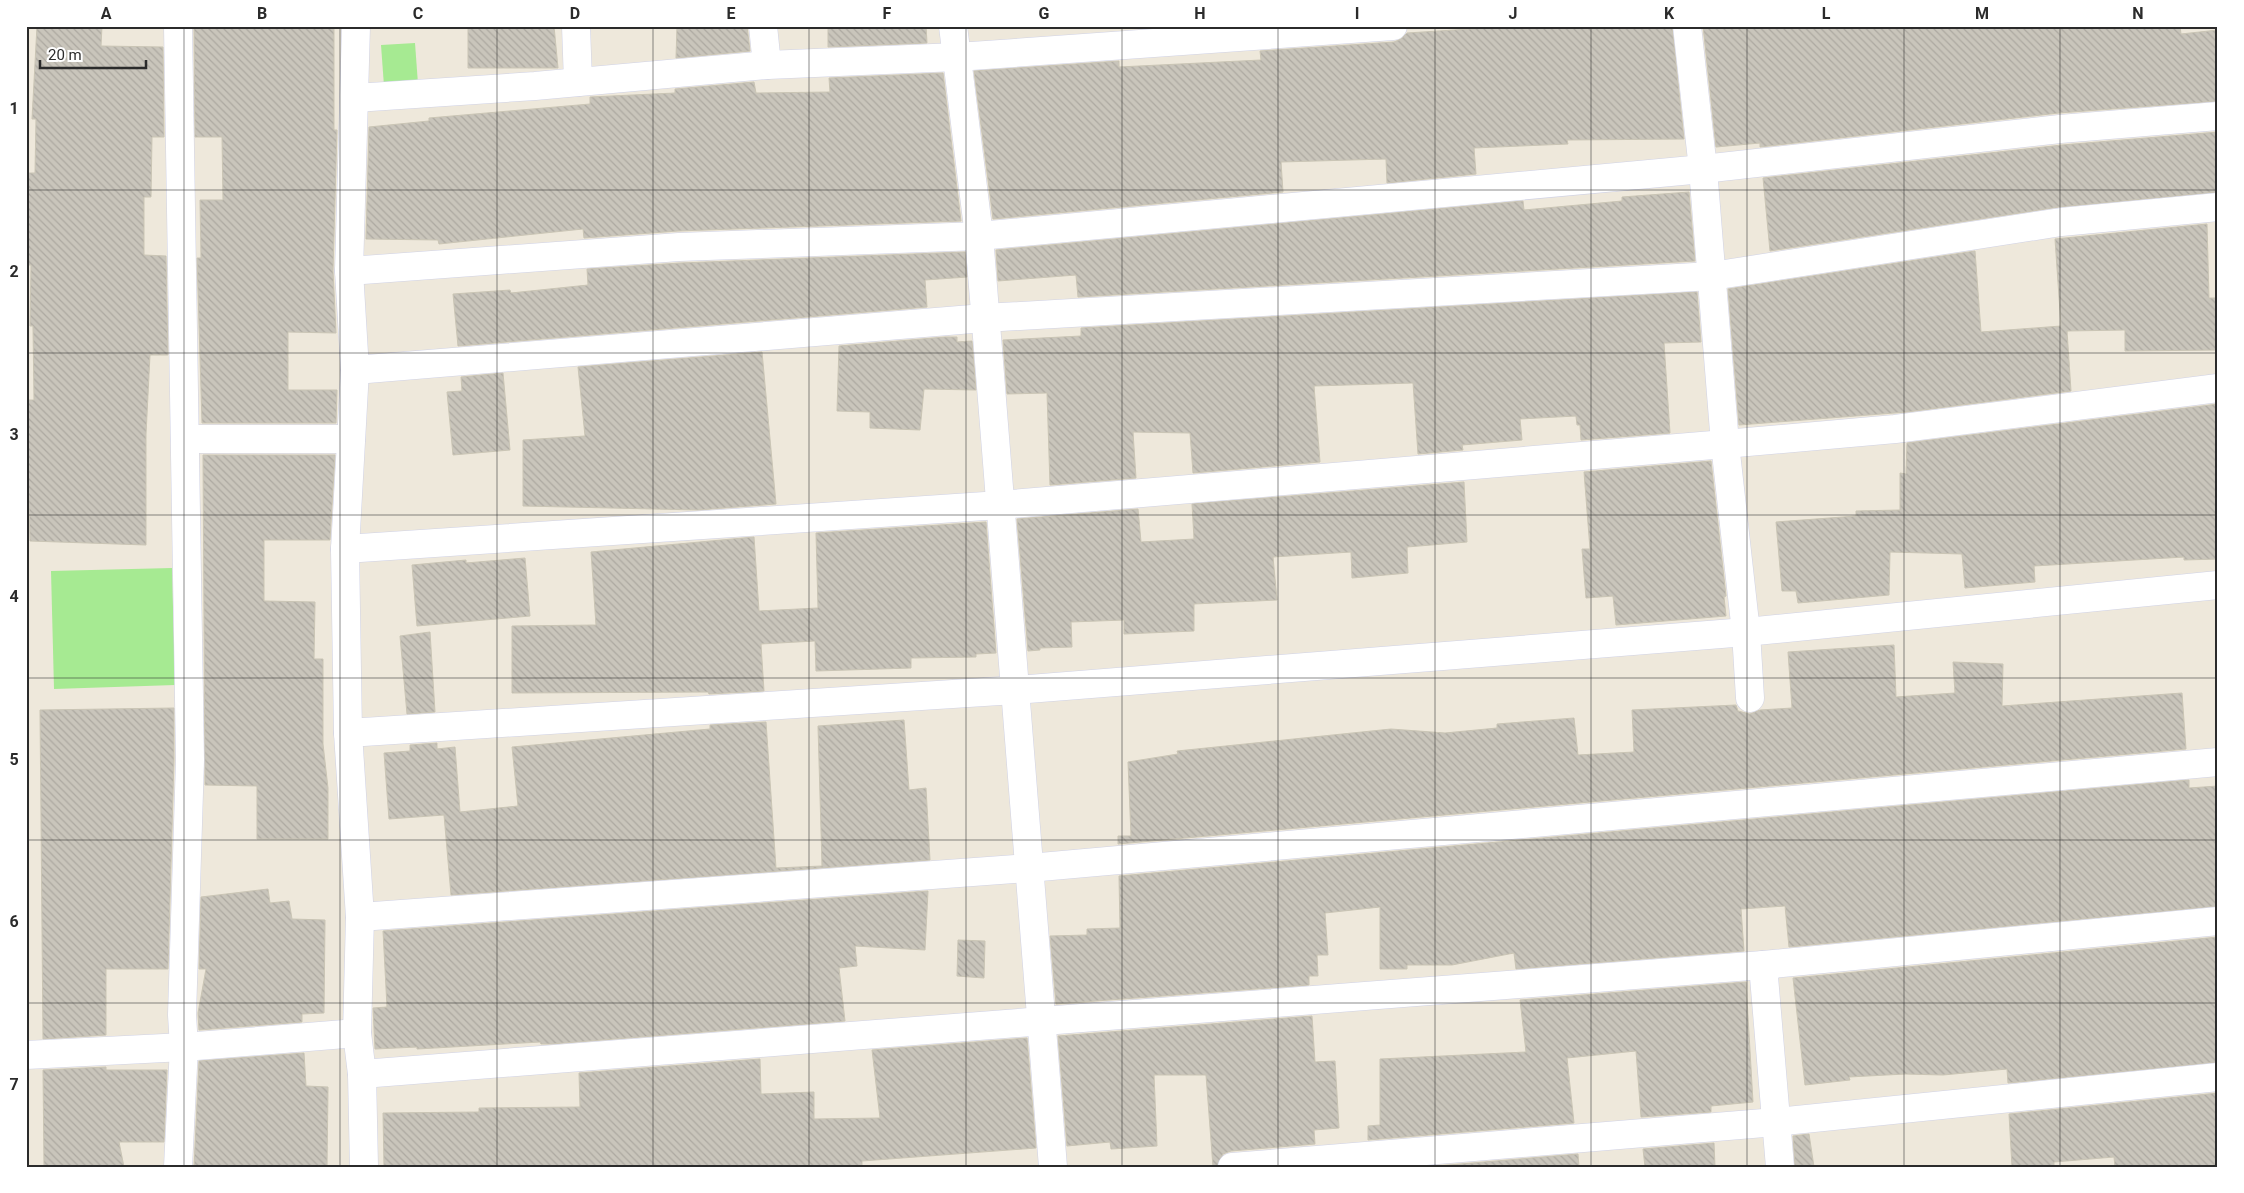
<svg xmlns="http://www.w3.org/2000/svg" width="2244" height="1193" font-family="Roboto,sans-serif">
  <defs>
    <pattern id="building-back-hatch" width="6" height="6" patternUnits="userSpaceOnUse" patternTransform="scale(1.25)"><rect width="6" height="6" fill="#c9c5bb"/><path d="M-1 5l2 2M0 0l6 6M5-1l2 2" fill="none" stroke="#ada9a1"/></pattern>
  </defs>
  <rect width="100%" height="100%" fill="#eee8db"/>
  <!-- grass -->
  <g fill="#a6ea92">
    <polygon points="415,43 418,84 384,86 381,45"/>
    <polygon points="172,568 175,685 54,689 51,571"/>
  </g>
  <!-- building -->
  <g fill="url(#building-back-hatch)" stroke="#cac5b5">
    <polygon points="37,26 102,26 101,46 163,47 164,137 152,137 151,197 144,197 144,255 166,256 168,355 150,355 146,434 146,545 30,541 26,400 34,400 33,326 30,326 31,265 26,265 26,173 35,173 36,119 32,119"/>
    <polygon points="194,26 334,26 334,130 337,130 333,271 336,333 288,332 288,390 337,390 336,423 202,423 197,258 201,258 200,200 223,200 222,137 195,137"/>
    <polygon points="468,26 554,26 558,68 468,68"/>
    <polygon points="677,26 747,26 750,51 676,58"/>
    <polygon points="828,26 926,26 927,43 828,47"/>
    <polygon points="1517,26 1672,26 1684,139 1567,140 1568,144 1474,148 1476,174 1387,183 1386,159 1281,162 1283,192 993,219 974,71 1119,61 1119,67 1261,60 1260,51 1394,42 1401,39 1407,33"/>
    <polygon points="1703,26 2180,26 2181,34 2218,30 2218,101 2059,113 1760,147 1760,143 1716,147"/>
    <polygon points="943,73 961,221 678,231 584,238 583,229 439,244 438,240 366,239 369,127 429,121 429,118 590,104 590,97 675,93 675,89 754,82 756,93 830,92 829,78"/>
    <polygon points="2218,132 2218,192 2059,207 1770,251 1763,178 2062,145"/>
    <polygon points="1689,192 1695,261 1078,297 1076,275 998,281 996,250 1523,201 1524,210 1622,201 1622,197"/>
    <polygon points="2207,224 2209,298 2218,298 2218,350 2125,351 2125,330 2067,331 2071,391 1907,412 1739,425 1728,289 1975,251 1981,332 2061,326 2055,239"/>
    <polygon points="965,252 967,277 925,280 927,307 458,346 453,294 510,290 511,293 588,285 587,269 680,263"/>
    <polygon points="1697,292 1701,342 1664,343 1670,433 1581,440 1580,425 1577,425 1576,416 1520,419 1522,440 1462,445 1463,450 1418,454 1413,383 1314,386 1320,462 1193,473 1190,433 1133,432 1136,478 1050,485 1047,393 1007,394 1003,340 1081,336 1081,328"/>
    <polygon points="945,337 957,337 957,342 972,341 976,390 924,389 920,430 870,428 870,412 837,411 839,346"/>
    <polygon points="762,352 776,504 698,510 523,506 523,440 585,436 578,367"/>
    <polygon points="503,373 510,450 453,455 447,392 462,391 461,377"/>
    <polygon points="2218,404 2218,559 2184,560 2184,557 2034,566 2035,582 1965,588 1962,554 1890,552 1889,595 1798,603 1796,591 1782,591 1776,522 1856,516 1856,511 1900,510 1900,473 1906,474 1907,443"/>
    <polygon points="203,455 335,455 330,540 264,540 264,601 315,602 314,659 323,659 323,744 328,788 328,839 257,839 257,786 205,785"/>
    <polygon points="1711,461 1726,596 1724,597 1726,616 1616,625 1613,596 1586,598 1582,549 1590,549 1584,472"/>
    <polygon points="1464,482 1467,542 1407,547 1408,573 1352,578 1351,552 1273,557 1277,600 1194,604 1194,631 1124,634 1124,620 1071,622 1072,647 1040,648 1040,650 1028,651 1017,519 1138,509 1141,542 1194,539 1192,504"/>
    <polygon points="986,522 996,653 976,654 976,657 911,658 911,668 816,671 815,641 761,644 764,691 709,694 708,692 512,693 512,626 596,625 591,552 754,537 759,611 818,608 816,533"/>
    <polygon points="525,558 530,616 417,626 412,565 466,560 466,563"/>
    <polygon points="430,632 435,712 407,714 400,636"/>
    <polygon points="1894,645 1896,697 1955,693 1953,662 2003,664 2002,706 2182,693 2186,749 1118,844 1118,836 1131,836 1128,762 1178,754 1177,751 1391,729 1445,733 1497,728 1497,724 1574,718 1578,755 1634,752 1632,710 1736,705 1738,711 1750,714 1760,710 1792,708 1788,652"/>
    <polygon points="174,708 174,760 168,969 106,969 106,1035 43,1039 40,710"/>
    <polygon points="904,720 909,790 926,788 930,860 451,895 444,815 389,819 384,753 410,751 410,745 437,743 437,749 455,747 460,812 518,806 512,747 710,729 710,725 766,722 776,868 822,866 818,726"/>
    <polygon points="2189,780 2189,788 2218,786 2218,906 1789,947 1785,906 1741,909 1744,951 1516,969 1514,953 1452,965 1407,965 1407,969 1380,969 1380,907 1325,913 1328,955 1317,955 1318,976 1309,976 1309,985 1056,1004 1050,936 1087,935 1087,929 1120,928 1119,876"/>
    <polygon points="268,889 270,903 289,901 292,919 325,920 324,1013 302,1014 302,1022 199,1030 198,1013 206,969 199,969 201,897"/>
    <polygon points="928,891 925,950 855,946 857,966 839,968 845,1021 551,1044 541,1044 540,1042 417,1049 417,1047 375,1049 373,1008 387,1007 383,931"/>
    <polygon points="2218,937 2218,1062 2008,1083 2007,1069 1943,1075 1905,1074 1849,1077 1850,1080 1805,1085 1793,978"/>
    <polygon points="958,940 985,941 984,978 957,976"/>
    <polygon points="1746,982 1753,1102 1711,1106 1711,1112 1641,1117 1636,1051 1567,1058 1574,1123 1368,1140 1368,1126 1380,1125 1380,1059 1526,1052 1520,1000"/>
    <polygon points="1312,1016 1315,1062 1335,1061 1339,1128 1314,1130 1315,1144 1231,1151 1223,1154 1217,1167 1213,1167 1206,1075 1154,1075 1157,1146 1111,1149 1110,1142 1067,1146 1058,1036"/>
    <polygon points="1027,1038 1036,1148 862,1161 862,1167 384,1167 383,1113 479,1112 479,1108 580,1107 579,1073 760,1059 761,1094 814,1092 814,1119 880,1118 872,1050"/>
    <polygon points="304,1053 306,1086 328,1087 327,1167 194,1167 199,1061"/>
    <polygon points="106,1067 106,1070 167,1070 164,1142 119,1142 124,1167 44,1167 43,1070"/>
    <polygon points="2218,1093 2218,1167 2115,1167 2114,1157 2054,1162 2054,1167 2012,1167 2009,1114"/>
    <polygon points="1809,1134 1814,1167 1795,1167 1793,1136"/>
    <polygon points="1714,1143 1715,1167 1645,1167 1643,1149"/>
    <polygon points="1578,1154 1579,1167 1425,1167"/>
  </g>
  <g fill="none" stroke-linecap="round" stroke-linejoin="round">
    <defs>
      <g id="minor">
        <polyline points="356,26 349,271 355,370 345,549 348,733 360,917 357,1033 362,1074 364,1167"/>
        <polyline points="576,26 578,82"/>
        <polyline points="763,26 767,65"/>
        <polyline points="953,26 979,236 1053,1167"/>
        <polyline points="1687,26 1703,169 1725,444 1746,632 1750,698"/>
        <polyline points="355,98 535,86 767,65 957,57 1393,26"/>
        <polyline points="349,271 679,247 979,236 1703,169 2060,129 2218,116"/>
        <polyline points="355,370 984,318 1712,276 2061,222 2218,207"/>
        <polyline points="185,439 351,439"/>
        <polyline points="345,549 1000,505 1725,444 1895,429 2218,388"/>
        <polyline points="348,733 1015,690 1746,632 2218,585"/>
        <polyline points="360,917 1029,868 2218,762"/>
        <polyline points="1763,965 1780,1167"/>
        <polyline points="26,1055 184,1047 357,1033"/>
        <polyline points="362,1074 1763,965 2218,921"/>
        <polyline points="178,1167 184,1047 182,1015 190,760 178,26"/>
        <polyline points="1232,1167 1776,1122 2218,1077"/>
      </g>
    </defs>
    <!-- minor casing -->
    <use href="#minor" stroke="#d0d2e5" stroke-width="29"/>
    <!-- minor -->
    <use href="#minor" stroke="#fff" stroke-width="28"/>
  </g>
  <!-- grid -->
  <path fill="none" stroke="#2b2b2b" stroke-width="1" stroke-opacity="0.55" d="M184,26v1141M340,26v1141M497,26v1141M653,26v1141M809,26v1141M966,26v1141M1122,26v1141M1278,26v1141M1435,26v1141M1591,26v1141M1747,26v1141M1904,26v1141M2060,26v1141M26,190h2192M26,353h2192M26,515h2192M26,678h2192M26,840h2192M26,1003h2192"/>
  <!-- border -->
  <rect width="2244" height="1193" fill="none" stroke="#ffffff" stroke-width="55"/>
  <!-- scale -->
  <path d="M40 60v8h106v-8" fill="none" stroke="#2b2b2b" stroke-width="2.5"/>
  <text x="48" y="60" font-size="15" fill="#2b2b2b" stroke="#ffffff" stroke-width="4" paint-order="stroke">20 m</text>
  <rect x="28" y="28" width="2188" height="1138" fill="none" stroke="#2b2b2b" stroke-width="2"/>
  <g font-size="16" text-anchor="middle" font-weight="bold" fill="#2b2b2b">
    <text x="106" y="19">A</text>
    <text x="262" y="19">B</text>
    <text x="418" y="19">C</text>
    <text x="575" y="19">D</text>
    <text x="731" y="19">E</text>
    <text x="887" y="19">F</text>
    <text x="1044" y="19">G</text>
    <text x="1200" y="19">H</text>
    <text x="1357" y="19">I</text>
    <text x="1513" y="19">J</text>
    <text x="1669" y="19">K</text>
    <text x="1826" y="19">L</text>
    <text x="1982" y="19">M</text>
    <text x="2138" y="19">N</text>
    <text x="14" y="114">1</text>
    <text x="14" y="277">2</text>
    <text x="14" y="440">3</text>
    <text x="14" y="602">4</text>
    <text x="14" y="765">5</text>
    <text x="14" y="927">6</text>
    <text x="14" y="1090">7</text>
  </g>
</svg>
